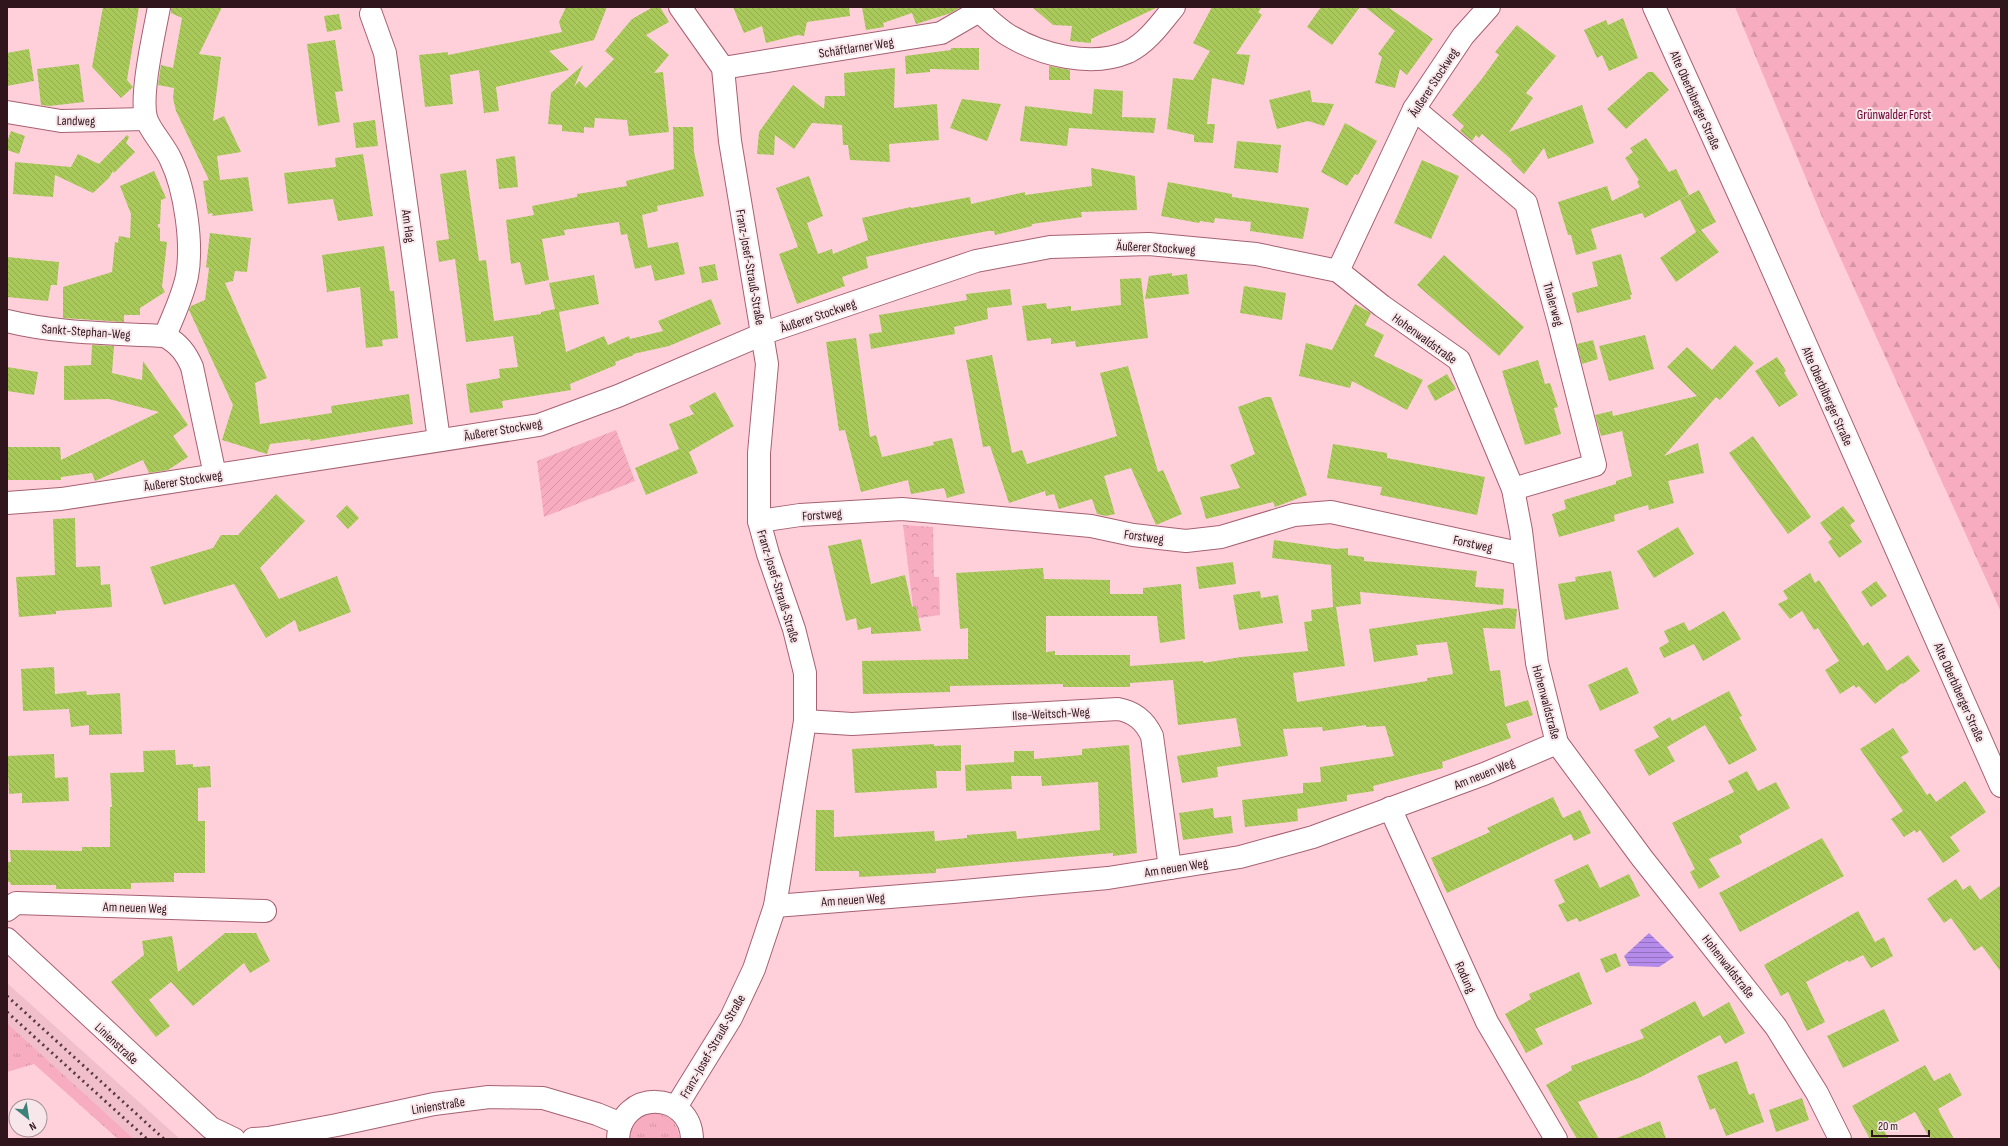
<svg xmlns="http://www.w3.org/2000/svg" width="2008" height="1146" font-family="'Sofia Sans Condensed',sans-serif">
  <defs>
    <pattern id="grass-tufts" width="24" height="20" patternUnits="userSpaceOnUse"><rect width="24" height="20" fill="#f7adbf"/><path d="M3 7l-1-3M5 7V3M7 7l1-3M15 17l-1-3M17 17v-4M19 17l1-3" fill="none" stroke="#d494a4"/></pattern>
    <pattern id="forest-firs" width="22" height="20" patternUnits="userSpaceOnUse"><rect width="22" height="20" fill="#f7adbf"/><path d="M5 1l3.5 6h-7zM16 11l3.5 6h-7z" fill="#d494a4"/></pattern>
    <pattern id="park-crowns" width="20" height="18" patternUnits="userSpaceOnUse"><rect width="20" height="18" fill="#f7adbf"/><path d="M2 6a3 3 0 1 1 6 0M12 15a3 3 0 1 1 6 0" fill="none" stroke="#d494a4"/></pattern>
    <pattern id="garden-furrows" width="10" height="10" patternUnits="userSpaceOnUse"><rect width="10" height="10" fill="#f7adbf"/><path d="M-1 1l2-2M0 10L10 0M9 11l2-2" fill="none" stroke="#d494a4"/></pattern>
    <pattern id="water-rules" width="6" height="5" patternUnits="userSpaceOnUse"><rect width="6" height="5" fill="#b48aea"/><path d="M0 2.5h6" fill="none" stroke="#9370bd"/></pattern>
    <pattern id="building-back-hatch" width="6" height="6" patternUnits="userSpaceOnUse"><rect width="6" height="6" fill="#a9c95b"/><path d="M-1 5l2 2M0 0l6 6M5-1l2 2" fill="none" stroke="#92ac4f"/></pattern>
  </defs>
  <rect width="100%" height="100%" fill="#ffd0da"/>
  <!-- built -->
  <polygon fill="#f1bfcb" points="7,983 180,1139 134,1139 7,1023"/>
  <!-- grass -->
  <g fill="url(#grass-tufts)">
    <polygon points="7,1023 134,1139 118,1139 34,1064 7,1072"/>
    <path d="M650,1113c18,0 27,8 30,26h-52c3,-15 8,-21 22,-26z"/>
  </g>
  <!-- forest -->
  <polygon fill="url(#forest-firs)" points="1735,7 2001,7 2001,612 1825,224"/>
  <!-- park -->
  <polygon fill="url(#park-crowns)" points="903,525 933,527 934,577 939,577 940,615 918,618 916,606 913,607"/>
  <!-- garden -->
  <polygon fill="url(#garden-furrows)" points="616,430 635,481 544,517 537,461"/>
  <!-- water -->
  <polygon fill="url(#water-rules)" points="1649,933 1674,957 1659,967 1629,966 1624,956"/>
  <!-- building -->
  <g fill="url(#building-back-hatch)">
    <polygon points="103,7 139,7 127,80 133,87 121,98 92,67"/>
    <polygon points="171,7 222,7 199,54 221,57 213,121 224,116 241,152 217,156 220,180 248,177 253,211 212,216 213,213 208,214 203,181 209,180 176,111 173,98 174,88 158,85 161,65 173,68 182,18 171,13"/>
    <polygon points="566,7 607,7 594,40 549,51 569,70 496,87 499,111 484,113 479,70 450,75 453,104 425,107 419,55 448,52 448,55 562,32 559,22"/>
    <polygon points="653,7 660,7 669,22 646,35 669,55 654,73 663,72 669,132 629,136 627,120 595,118 594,128 584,127 584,133 562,131 562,125 548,124 551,93 583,65 574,87 579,81 586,88 614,59 605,51 632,19"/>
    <polygon points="733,7 849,7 850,16 807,22 804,36 798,35 766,43 762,26 744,33"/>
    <polygon points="862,7 959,7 959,8 951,13 916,24 912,13 883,23 884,27 866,30"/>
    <polygon points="1032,7 1158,7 1091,39 1091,43 1070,41 1072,26 1053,25"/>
    <polygon points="1212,7 1262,7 1258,12 1262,15 1236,54 1250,55 1244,85 1212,78 1207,124 1215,124 1213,143 1194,142 1194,135 1167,129 1173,78 1193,80 1210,51 1193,43"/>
    <polygon points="1321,7 1360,7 1332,45 1307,27"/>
    <polygon points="1365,7 1388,7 1433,39 1407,75 1400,69 1395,88 1375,83 1382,57 1378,54 1395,31"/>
    <polygon points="339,14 342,29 327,32 324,16"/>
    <polygon points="1623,18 1638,58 1609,71 1602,55 1597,58 1584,30 1606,20 1608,25"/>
    <polygon points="1517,25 1556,56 1526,93 1533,98 1509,132 1582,105 1594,143 1548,159 1544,148 1524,174 1511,161 1512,160 1482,134 1479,138 1476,135 1472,141 1460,131 1464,126 1452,115 1481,80 1499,55 1495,52"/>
    <polygon points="335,40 343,91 335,92 340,122 318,126 307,44"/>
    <polygon points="951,48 979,48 979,70 930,69 930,72 906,74 905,56 951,50"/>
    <polygon points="29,49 34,81 7,86 7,53"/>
    <polygon points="79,64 84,102 49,106 41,105 37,69"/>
    <polygon points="1049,66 1070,70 1070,80 1049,80"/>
    <polygon points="895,68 894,108 937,104 939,140 889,144 890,162 850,160 848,145 843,145 842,125 812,123 794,149 775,135 774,155 757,154 759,132 793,85 824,109 825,96 845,96 844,73"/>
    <polygon points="1648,72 1653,72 1669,90 1626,129 1607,109"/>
    <polygon points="1094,89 1123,91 1122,117 1156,118 1154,133 1069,128 1067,146 1020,141 1025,106 1092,114"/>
    <polygon points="1310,90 1312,102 1334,104 1324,126 1308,121 1277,129 1269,100"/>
    <polygon points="962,99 1001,104 987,141 950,128"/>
    <polygon points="375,120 378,146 356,148 353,123"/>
    <polygon points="1345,123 1377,141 1358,175 1355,174 1347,186 1321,172"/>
    <polygon points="673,127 693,127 694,152 704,196 657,206 658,211 642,215 648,248 678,242 685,274 655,281 651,265 635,269 627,234 621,235 619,222 564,230 565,235 542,239 549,280 525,285 520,262 511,264 506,220 534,215 532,206 577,197 577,194 627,186 626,181 674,169"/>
    <polygon points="11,131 25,136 19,154 7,150 7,142"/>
    <polygon points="127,135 129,137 126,143 135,152 114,173 113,171 109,178 93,193 55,175 53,197 13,194 15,162 71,167 78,154 99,164"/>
    <polygon points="1646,138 1669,172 1676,169 1689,195 1645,218 1642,213 1591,229 1597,249 1576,255 1571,235 1568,235 1558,202 1607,186 1612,201 1640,187 1637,182 1639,180 1625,158 1633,152 1630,148"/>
    <polygon points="1237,141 1281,145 1278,173 1234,168"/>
    <polygon points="363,154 373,216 338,221 333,199 288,204 284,173 336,167 335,158"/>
    <polygon points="515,156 518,187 499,189 496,159"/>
    <polygon points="1422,160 1459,176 1431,239 1394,223"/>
    <polygon points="1091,168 1135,176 1137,210 1081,212 1082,217 1032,224 1032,226 995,235 994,231 988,231 926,243 866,257 868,268 842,277 845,286 797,304 779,254 798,247 776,188 809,176 823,216 807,223 818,254 832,249 833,254 868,240 862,218 911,207 911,208 970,197 971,204 1025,192 1025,195 1092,186"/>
    <polygon points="466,170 479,261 486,260 494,321 541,314 541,312 555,309 549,283 594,275 599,304 559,312 566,352 604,336 608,345 629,336 630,339 663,331 658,321 711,299 721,324 669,346 633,354 634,355 615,362 616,365 570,384 571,390 502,401 503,408 470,413 466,384 500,378 499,369 518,367 513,336 466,342 455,259 439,262 436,241 449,239 440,174"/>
    <polygon points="154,171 166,198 161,200 160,224 158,224 158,227 160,228 160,241 167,242 162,287 165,292 140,308 140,315 124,315 124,322 63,318 63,287 112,272 115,242 118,243 119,236 130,238 131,214 120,186"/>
    <polygon points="1168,182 1232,194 1232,197 1309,208 1303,239 1250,231 1251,222 1215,218 1214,223 1200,221 1199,223 1161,216"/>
    <polygon points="1699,190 1716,222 1701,230 1719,252 1676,282 1660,258 1696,232 1680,200"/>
    <polygon points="210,233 251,238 247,272 235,271 233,281 225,283 267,378 255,383 260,424 332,413 331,406 409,394 413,424 310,441 310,439 270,444 267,454 222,440 233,405 189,310 191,306 205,300 209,268 206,267"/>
    <polygon points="384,246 390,291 394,291 398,338 382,340 383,346 366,348 360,287 327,292 322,255"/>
    <polygon points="1621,254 1632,295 1630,295 1631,299 1577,313 1572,293 1598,286 1592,262"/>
    <polygon points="1444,255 1524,327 1499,356 1417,285"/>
    <polygon points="7,257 59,262 57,285 51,285 48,301 7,297"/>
    <polygon points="715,264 718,280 702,283 699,267"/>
    <polygon points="1172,273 1172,276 1187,274 1189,294 1145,299 1149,276"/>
    <polygon points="1141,278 1148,338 1076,347 1075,341 1051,344 1051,338 1027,341 1022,306 1046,303 1047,309 1071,306 1071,311 1121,305 1120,279"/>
    <polygon points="1244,286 1286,293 1282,320 1240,313"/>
    <polygon points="1010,289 1012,305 987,308 988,319 954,327 955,334 871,349 869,334 882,332 879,315 967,300 966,294"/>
    <polygon points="1355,304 1371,313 1365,325 1384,335 1374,356 1423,380 1407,410 1352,381 1350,388 1299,376 1306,343 1332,350"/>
    <polygon points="1645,335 1654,369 1609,381 1599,346"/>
    <polygon points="856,338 870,437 876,435 882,457 934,445 933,442 952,438 965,493 947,498 944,488 911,494 908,480 861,492 845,430 839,431 826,342"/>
    <polygon points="1593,340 1598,359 1582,364 1577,344"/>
    <polygon points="92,345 114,346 112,373 142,380 143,361 188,425 173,436 188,457 168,470 149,473 143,460 95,481 92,473 61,477 61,480 7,480 7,447 60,447 61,460 159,412 109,399 64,400 64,366 91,365"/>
    <polygon points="1735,345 1754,363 1720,400 1716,397 1664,456 1698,443 1704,473 1668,481 1674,503 1649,510 1648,505 1614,515 1615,521 1559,537 1552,514 1566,509 1564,500 1616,484 1616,481 1632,476 1622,431 1601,436 1595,415 1612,411 1613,416 1697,396 1667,367 1687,347 1712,370"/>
    <polygon points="992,355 1012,453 1022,450 1027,464 1117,436 1100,373 1128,366 1158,472 1163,470 1182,514 1156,525 1131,468 1104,476 1115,514 1106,516 1097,514 1092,499 1059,509 1054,494 1046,496 1045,491 1009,503 990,446 983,447 966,360"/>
    <polygon points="1777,357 1786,371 1784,373 1798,395 1779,407 1755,371"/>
    <polygon points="1538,360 1545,384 1550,383 1558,407 1554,408 1561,434 1525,445 1502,371"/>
    <polygon points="7,367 38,372 34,395 7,391"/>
    <polygon points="1447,374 1456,389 1435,401 1427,386"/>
    <polygon points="715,392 734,426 689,452 698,473 646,495 635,468 679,449 669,424 694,414 689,406"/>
    <polygon points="1265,397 1271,397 1307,495 1275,507 1273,502 1206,519 1200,497 1240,488 1230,465 1255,454 1238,407"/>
    <polygon points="1753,436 1811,517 1788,534 1729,453"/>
    <polygon points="1333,444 1387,453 1387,458 1485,477 1477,515 1380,495 1382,487 1327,478"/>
    <polygon points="276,494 305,521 260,568 279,599 337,576 351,612 299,632 295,620 266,638 234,584 164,605 150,567 213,548 221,535 238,535"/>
    <polygon points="347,505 359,518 348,529 336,516"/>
    <polygon points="1843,506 1855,521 1850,525 1862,542 1839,558 1828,542 1832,539 1820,523"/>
    <polygon points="75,518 76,567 100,566 101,585 110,584 112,607 56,611 56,614 19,617 16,577 55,575 53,519"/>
    <polygon points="1678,527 1694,554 1654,578 1637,551"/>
    <polygon points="861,539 871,584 905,575 912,607 916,606 921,631 871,634 871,627 858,630 856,618 846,621 828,546"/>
    <polygon points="1274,540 1336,549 1348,548 1348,555 1364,557 1364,561 1477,571 1475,587 1504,589 1503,605 1360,592 1361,604 1336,607 1345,666 1293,673 1297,702 1427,681 1427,678 1453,674 1447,642 1416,645 1418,655 1374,662 1369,629 1506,608 1517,609 1515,629 1483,628 1490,671 1500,670 1505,707 1528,700 1533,715 1506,724 1511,738 1442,762 1443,768 1373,786 1374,791 1347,795 1347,801 1297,809 1298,821 1245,827 1242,800 1303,793 1303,783 1321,782 1320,767 1394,756 1385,726 1366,727 1366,725 1323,731 1322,727 1283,729 1288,756 1217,767 1218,777 1182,783 1177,756 1241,746 1236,718 1178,725 1173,680 1130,683 1130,687 1063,687 1063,684 950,686 950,692 863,694 862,661 968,659 968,628 960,629 956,573 1043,568 1044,579 1110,580 1110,594 1143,594 1143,588 1181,584 1185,639 1160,643 1157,616 1046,616 1046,652 1055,651 1055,655 1130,655 1130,666 1203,661 1203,663 1241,657 1308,651 1304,622 1312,621 1311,610 1333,607 1331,565 1272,558"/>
    <polygon points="1233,562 1236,584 1199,589 1196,567"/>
    <polygon points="1611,571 1619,609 1565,620 1558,584 1576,581 1575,577"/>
    <polygon points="1810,573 1815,583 1819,580 1863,646 1868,642 1887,671 1908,655 1920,671 1903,684 1902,683 1875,704 1859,686 1856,688 1854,685 1840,694 1825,670 1839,661 1818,628 1814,630 1802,611 1790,619 1778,604 1788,599 1783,591"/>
    <polygon points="1876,581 1887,596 1871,607 1861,592"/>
    <polygon points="1260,591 1261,598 1278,595 1283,623 1239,630 1233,595"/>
    <polygon points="1724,611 1741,639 1703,661 1694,644 1664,658 1659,648 1669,642 1664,631 1684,622 1689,631"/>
    <polygon points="54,667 55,694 86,691 87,695 120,693 122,734 89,735 89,725 71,727 69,709 23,711 21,669"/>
    <polygon points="1627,667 1639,693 1600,711 1588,685"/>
    <polygon points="1729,691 1742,716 1739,717 1757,750 1729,765 1705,725 1667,747 1675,761 1649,776 1634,750 1659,737 1653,727 1670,717 1672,721"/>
    <polygon points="1893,728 1909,752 1901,757 1927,795 1930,793 1936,802 1965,781 1986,812 1950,837 1960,851 1943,863 1920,830 1916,833 1915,830 1904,837 1891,819 1903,811 1860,749"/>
    <polygon points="934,744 934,746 961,745 961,771 936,771 937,788 855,793 852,749"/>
    <polygon points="1129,745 1137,853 1113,856 1113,853 936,869 936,873 859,877 859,871 815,871 816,810 834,810 834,837 934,831 935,841 967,838 967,835 1016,831 1017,839 1100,830 1098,782 1042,786 1041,776 1011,776 1012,789 966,791 965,765 1014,762 1014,751 1034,751 1034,759 1082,755 1082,749"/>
    <polygon points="175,750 176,765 193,764 193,767 210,766 211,787 198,788 198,821 205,821 205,873 174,873 174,882 131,883 131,889 56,889 56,885 11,885 10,882 7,882 7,862 11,862 10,850 82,851 82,847 110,847 110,807 112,807 110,773 144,772 143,751"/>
    <polygon points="54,754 55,778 68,777 69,801 22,803 22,793 9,794 7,756"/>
    <polygon points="1747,771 1758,791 1776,782 1790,808 1739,836 1742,843 1709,859 1720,877 1699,889 1690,872 1695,869 1672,823 1734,792 1728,781"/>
    <polygon points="1553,797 1563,818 1580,810 1591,833 1574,841 1571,834 1447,893 1431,858 1490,832 1487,828"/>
    <polygon points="1213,808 1214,818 1231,816 1233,833 1183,840 1179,813"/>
    <polygon points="1822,838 1844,876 1740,932 1719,893"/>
    <polygon points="1588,864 1600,888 1629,874 1640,896 1579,922 1577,918 1567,922 1558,905 1565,902 1554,880"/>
    <polygon points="1956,879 1963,890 1970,885 1980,900 2001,885 2001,972 1982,946 1974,951 1951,918 1944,923 1927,899"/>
    <polygon points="1858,911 1875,942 1884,937 1893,956 1871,968 1863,955 1849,962 1848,960 1806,982 1825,1022 1807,1031 1788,992 1781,996 1764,965"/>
    <polygon points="225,933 256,933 270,961 250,973 244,963 193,1006 171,982 149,1000 170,1026 156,1037 111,982 144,955 142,941 172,936 178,972"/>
    <polygon points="1616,953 1621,966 1606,973 1600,959"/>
    <polygon points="1579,972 1592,1004 1535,1029 1543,1044 1526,1053 1505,1014 1531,999 1529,994"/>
    <polygon points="1695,1001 1703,1017 1729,1002 1745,1033 1725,1044 1720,1035 1641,1077 1578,1102 1599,1139 1577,1139 1546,1085 1572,1070 1571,1066 1644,1038 1640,1030"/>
    <polygon points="1884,1009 1899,1041 1843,1068 1827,1036"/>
    <polygon points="1737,1061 1749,1095 1754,1093 1764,1122 1726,1136 1715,1108 1710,1110 1697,1076"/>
    <polygon points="1925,1065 1934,1081 1950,1073 1962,1095 1938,1109 1954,1139 1930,1139 1915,1112 1883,1129 1889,1139 1870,1139 1852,1106"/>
    <polygon points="1802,1098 1809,1120 1776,1132 1769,1110"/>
    <polygon points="1660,1121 1666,1139 1617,1139 1617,1138"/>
  </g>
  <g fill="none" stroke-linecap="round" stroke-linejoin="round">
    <defs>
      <g id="minor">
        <path d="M159,7c-5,27 -19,87 -13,111 4,13 19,28 25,42 14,29 22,84 16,116 -4,20 -14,40 -22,60"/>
        <polyline points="1654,7 1756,232 2001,786"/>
        <path d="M979,11c9,8 18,17 29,24 33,20 83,33 120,17 19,-9 33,-29 46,-45"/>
        <polyline points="371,14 385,53 439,440"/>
        <polyline points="723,68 941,33 979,11 982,7"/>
        <polyline points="1414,109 1526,203 1559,323 1595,465 1513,489"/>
        <polyline points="7,112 61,121 146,119"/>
        <polyline points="1338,271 1414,109 1463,36 1489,7"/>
        <path d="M7,321c52,13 105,12 158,15 14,8 21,17 27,31l23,108"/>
        <polyline points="7,503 61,499 539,425 618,396 770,331 976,261 1050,247 1149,244 1256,254 1338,271 1382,306 1459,360 1513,489 1521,531 1537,663 1557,743 1642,858 1776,1027 1817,1093 1840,1139"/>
        <polyline points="759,521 800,515 902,509 1091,526 1133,535 1186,541 1221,537 1294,515 1331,512 1523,554"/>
        <path d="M805,721l47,3 266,-15c17,3 27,12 34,27l18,132"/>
        <polyline points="1390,808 1487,1022 1556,1139"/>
        <polyline points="775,906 953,892 1108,878 1240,857 1313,837 1484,774 1557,743"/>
        <polyline points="7,910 16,903 265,911"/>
        <polyline points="7,939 211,1128 234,1139"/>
        <polyline points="676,1107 731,1018 754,969 775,906 805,721 805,673 794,629 768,554 759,521 759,453 767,364 730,141 723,68 680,7"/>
        <polyline points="253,1139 268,1138 337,1125 434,1104 489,1097 543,1098 597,1114 621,1124"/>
        <path d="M618,1139c2,-50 73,-49 74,0"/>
      </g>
    </defs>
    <!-- minor casing -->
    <use href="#minor" stroke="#a66173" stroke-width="24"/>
    <!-- minor -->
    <use href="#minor" stroke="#fff" stroke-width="22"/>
    <!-- rail -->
    <g stroke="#56373e" stroke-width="3" stroke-dasharray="2 4" stroke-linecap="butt">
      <polyline points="7,996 164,1139"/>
      <polyline points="7,1012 147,1139"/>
    </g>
  </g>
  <g text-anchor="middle" stroke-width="4" stroke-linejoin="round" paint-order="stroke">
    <!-- street labels -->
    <g font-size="13" fill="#30151c" stroke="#f7e6ea">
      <text transform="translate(856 47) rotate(-9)" y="5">Schäftlarner Weg</text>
      <text transform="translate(1433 82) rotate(-57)" y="5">Äußerer Stockweg</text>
      <text transform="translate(1696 100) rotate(66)" y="5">Alte Oberbiberger Straße</text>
      <text transform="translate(76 120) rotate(1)" y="5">Landweg</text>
      <text transform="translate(409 226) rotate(82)" y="5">Am Hag</text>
      <text transform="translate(1156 247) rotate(3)" y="5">Äußerer Stockweg</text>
      <text transform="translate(751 267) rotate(80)" y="5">Franz-Josef-Strauß-Straße</text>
      <text transform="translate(1554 304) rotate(74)" y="5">Thalerweg</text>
      <text transform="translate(818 315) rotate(-19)" y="5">Äußerer Stockweg</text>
      <text transform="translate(86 331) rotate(4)" y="5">Sankt-Stephan-Weg</text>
      <text transform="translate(1425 338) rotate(36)" y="5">Hohenwaldstraße</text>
      <text transform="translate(1828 396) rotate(66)" y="5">Alte Oberbiberger Straße</text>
      <text transform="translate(503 429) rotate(-10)" y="5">Äußerer Stockweg</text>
      <text transform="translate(183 480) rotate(-9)" y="5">Äußerer Stockweg</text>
      <text transform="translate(822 514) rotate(-4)" y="5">Forstweg</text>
      <text transform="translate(1144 536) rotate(8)" y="5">Forstweg</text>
      <text transform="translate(1473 543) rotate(12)" y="5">Forstweg</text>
      <text transform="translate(779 586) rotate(73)" y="5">Franz-Josef-Strauß-Straße</text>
      <text transform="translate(1960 692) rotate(66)" y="5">Alte Oberbiberger Straße</text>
      <text transform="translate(1547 702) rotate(75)" y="5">Hohenwaldstraße</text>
      <text transform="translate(1051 713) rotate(-3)" y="5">Ilse-Weitsch-Weg</text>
      <text transform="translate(1484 773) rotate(-22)" y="5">Am neuen Weg</text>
      <text transform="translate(1176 867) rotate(-9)" y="5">Am neuen Weg</text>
      <text transform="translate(853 899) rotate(-4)" y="5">Am neuen Weg</text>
      <text transform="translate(135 907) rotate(2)" y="5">Am neuen Weg</text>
      <text transform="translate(1729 966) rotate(52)" y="5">Hohenwaldstraße</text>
      <text transform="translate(1466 977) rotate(66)" y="5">Rodung</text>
      <text transform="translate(117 1043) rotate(43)" y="5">Linienstraße</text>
      <text transform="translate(712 1046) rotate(-60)" y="5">Franz-Josef-Strauß-Straße</text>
      <text transform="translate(438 1105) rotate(-9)" y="5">Linienstraße</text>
    </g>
    <!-- park labels -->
    <g font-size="13" fill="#6a0030" stroke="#f7e6ea">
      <text x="1894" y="119">Grünwalder Forst</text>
    </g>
  </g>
  <!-- border -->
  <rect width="2008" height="1146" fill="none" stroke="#30151c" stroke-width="16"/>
  <!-- north arrow -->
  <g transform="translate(28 1118) rotate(150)"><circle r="19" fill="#f7e6ea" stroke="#a79298"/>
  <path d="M0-3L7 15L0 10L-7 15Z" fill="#3d8278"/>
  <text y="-6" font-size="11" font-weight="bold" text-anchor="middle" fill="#30151c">N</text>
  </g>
  <!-- scale -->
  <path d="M1872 1130v6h57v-6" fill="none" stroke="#30151c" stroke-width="2"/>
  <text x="1878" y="1130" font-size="12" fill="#30151c" stroke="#f7e6ea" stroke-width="3" paint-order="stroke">20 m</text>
</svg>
